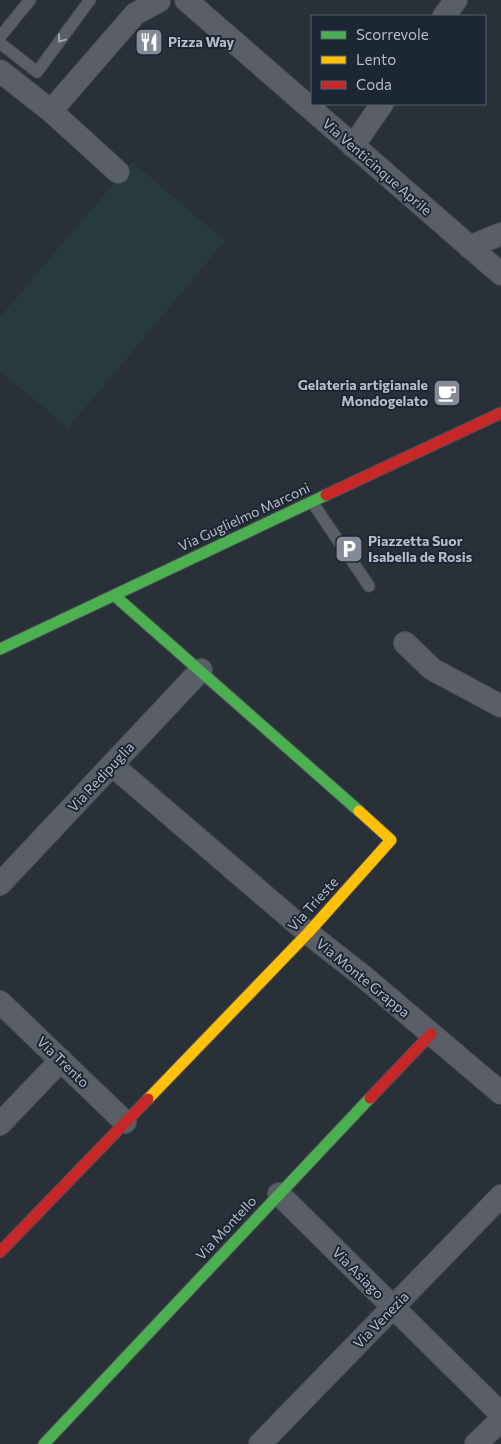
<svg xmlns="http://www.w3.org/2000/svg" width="501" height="1444" font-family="Commissioner,sans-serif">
  <rect width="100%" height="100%" fill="#2a3038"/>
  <!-- green -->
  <polygon fill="#273a3e" points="132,162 225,241 68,428 0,371 0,317"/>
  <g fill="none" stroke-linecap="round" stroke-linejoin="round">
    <defs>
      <g id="lane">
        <polyline points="0,37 30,0"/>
        <polyline points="0,43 37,72 90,0"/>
        <polyline points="312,502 369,586"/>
      </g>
      <g id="street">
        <polyline points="186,0 501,274"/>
        <polyline points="444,16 456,0"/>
        <polyline points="0,71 51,111"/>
        <polyline points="353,146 382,104"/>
        <polyline points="118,172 51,111 135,14 159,1"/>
        <polyline points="469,247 501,234"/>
        <polyline points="405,643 432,669 501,706"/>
        <polyline points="112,765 308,933 364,977 501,1093"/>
        <polyline points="0,884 201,670"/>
        <polyline points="0,1002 125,1122"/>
        <polyline points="0,1124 61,1060"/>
        <polyline points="279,1194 501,1414"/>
        <polyline points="260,1444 501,1196"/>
        <polyline points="476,1444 501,1420"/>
      </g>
      <g id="fast">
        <polyline points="115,596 359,811"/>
        <polyline points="0,649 326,495"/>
        <polyline points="44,1444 370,1098"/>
      </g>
      <polyline id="slow" points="148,1099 308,933 391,840 359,811"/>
      <g id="jam">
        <polyline points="326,495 501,413"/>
        <polyline points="370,1098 431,1034"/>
        <polyline points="0,1252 148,1099"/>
      </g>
    </defs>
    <!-- lane casing -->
    <use href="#lane" stroke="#484c53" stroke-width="13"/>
    <!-- street casing -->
    <use href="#street" stroke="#484c53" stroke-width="24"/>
    <!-- fast casing -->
    <use href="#fast" stroke="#484c53" stroke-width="13"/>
    <!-- slow casing -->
    <use href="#slow" stroke="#484c53" stroke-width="13"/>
    <!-- jam casing -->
    <use href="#jam" stroke="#484c53" stroke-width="13"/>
    <!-- lane -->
    <use href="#lane" stroke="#5a5e66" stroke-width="11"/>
    <!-- street -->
    <use href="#street" stroke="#5a5e66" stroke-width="22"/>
    <!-- fast -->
    <use href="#fast" stroke="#4caf50" stroke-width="11"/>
    <!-- slow -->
    <use href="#slow" stroke="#ffc107" stroke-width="11"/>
    <!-- jam -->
    <use href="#jam" stroke="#c62828" stroke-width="11"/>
  </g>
  <!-- one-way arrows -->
  <defs><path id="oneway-chevron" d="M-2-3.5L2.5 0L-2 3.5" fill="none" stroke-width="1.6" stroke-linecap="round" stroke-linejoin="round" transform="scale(1.25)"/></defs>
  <use stroke="#a2a9b5" href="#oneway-chevron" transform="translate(61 39) rotate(127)"/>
  <!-- icons -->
  <defs>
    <symbol id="restaurant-square" viewBox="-11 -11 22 22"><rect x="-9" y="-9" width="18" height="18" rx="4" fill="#848b96" stroke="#1d2633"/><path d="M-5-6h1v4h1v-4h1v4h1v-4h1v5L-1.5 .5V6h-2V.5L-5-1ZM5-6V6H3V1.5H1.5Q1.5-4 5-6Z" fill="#fff"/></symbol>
    <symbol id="cafe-square" viewBox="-11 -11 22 22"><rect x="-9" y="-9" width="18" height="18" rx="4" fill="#848b96" stroke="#1d2633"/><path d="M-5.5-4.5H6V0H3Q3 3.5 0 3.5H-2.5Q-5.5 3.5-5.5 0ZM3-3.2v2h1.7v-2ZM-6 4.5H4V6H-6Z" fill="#fff"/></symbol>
    <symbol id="parking-square" viewBox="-11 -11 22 22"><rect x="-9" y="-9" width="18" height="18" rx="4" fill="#848b96" stroke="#1d2633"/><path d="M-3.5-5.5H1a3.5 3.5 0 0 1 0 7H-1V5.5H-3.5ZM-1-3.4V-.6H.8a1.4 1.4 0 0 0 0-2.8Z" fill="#fff"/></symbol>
  </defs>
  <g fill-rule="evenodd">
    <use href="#restaurant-square" x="133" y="26" width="32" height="32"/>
    <use href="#cafe-square" x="431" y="377" width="32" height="32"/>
    <use href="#parking-square" x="333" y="533" width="32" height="32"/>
  </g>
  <g text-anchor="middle" stroke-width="4" stroke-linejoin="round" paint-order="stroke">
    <!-- poi labels -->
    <g font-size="14" font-weight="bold" fill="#b4bcc9" stroke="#1d2633" text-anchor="start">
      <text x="168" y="47">Pizza Way</text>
      <text x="428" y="390" text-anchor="end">Gelateria artigianale<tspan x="428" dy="16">Mondogelato</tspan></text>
      <text x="368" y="546">Piazzetta Suor<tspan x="368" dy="16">Isabella de Rosis</tspan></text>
    </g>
    <!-- street labels -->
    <g font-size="14" fill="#b4bcc9" stroke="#1d2633">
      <text transform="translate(377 167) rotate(41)" y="5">Via Venticinque Aprile</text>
      <text transform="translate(244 517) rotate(-25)" y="5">Via Guglielmo Marconi</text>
      <text transform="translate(101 777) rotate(-47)" y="5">Via Redipuglia</text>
      <text transform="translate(313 904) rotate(-48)" y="5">Via Trieste</text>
      <text transform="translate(363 978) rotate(39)" y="5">Via Monte Grappa</text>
      <text transform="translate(63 1062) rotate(44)" y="5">Via Trento</text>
      <text transform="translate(226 1228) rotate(-47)" y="5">Via Montello</text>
      <text transform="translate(358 1273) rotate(45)" y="5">Via Asiago</text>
      <text transform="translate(381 1320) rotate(-46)" y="5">Via Venezia</text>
    </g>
  </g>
  <!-- legend -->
  <rect x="311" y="15" width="175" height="90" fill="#1d2633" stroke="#59626f"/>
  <rect x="321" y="31" width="25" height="8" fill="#4caf50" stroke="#59626f"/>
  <text x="356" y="40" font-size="15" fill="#b4bcc9">Scorrevole</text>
  <rect x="321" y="56" width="25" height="8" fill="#ffc107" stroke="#59626f"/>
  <text x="356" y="65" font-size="15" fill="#b4bcc9">Lento</text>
  <rect x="321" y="81" width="25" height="8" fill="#c62828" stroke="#59626f"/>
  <text x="356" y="90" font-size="15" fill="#b4bcc9">Coda</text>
</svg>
